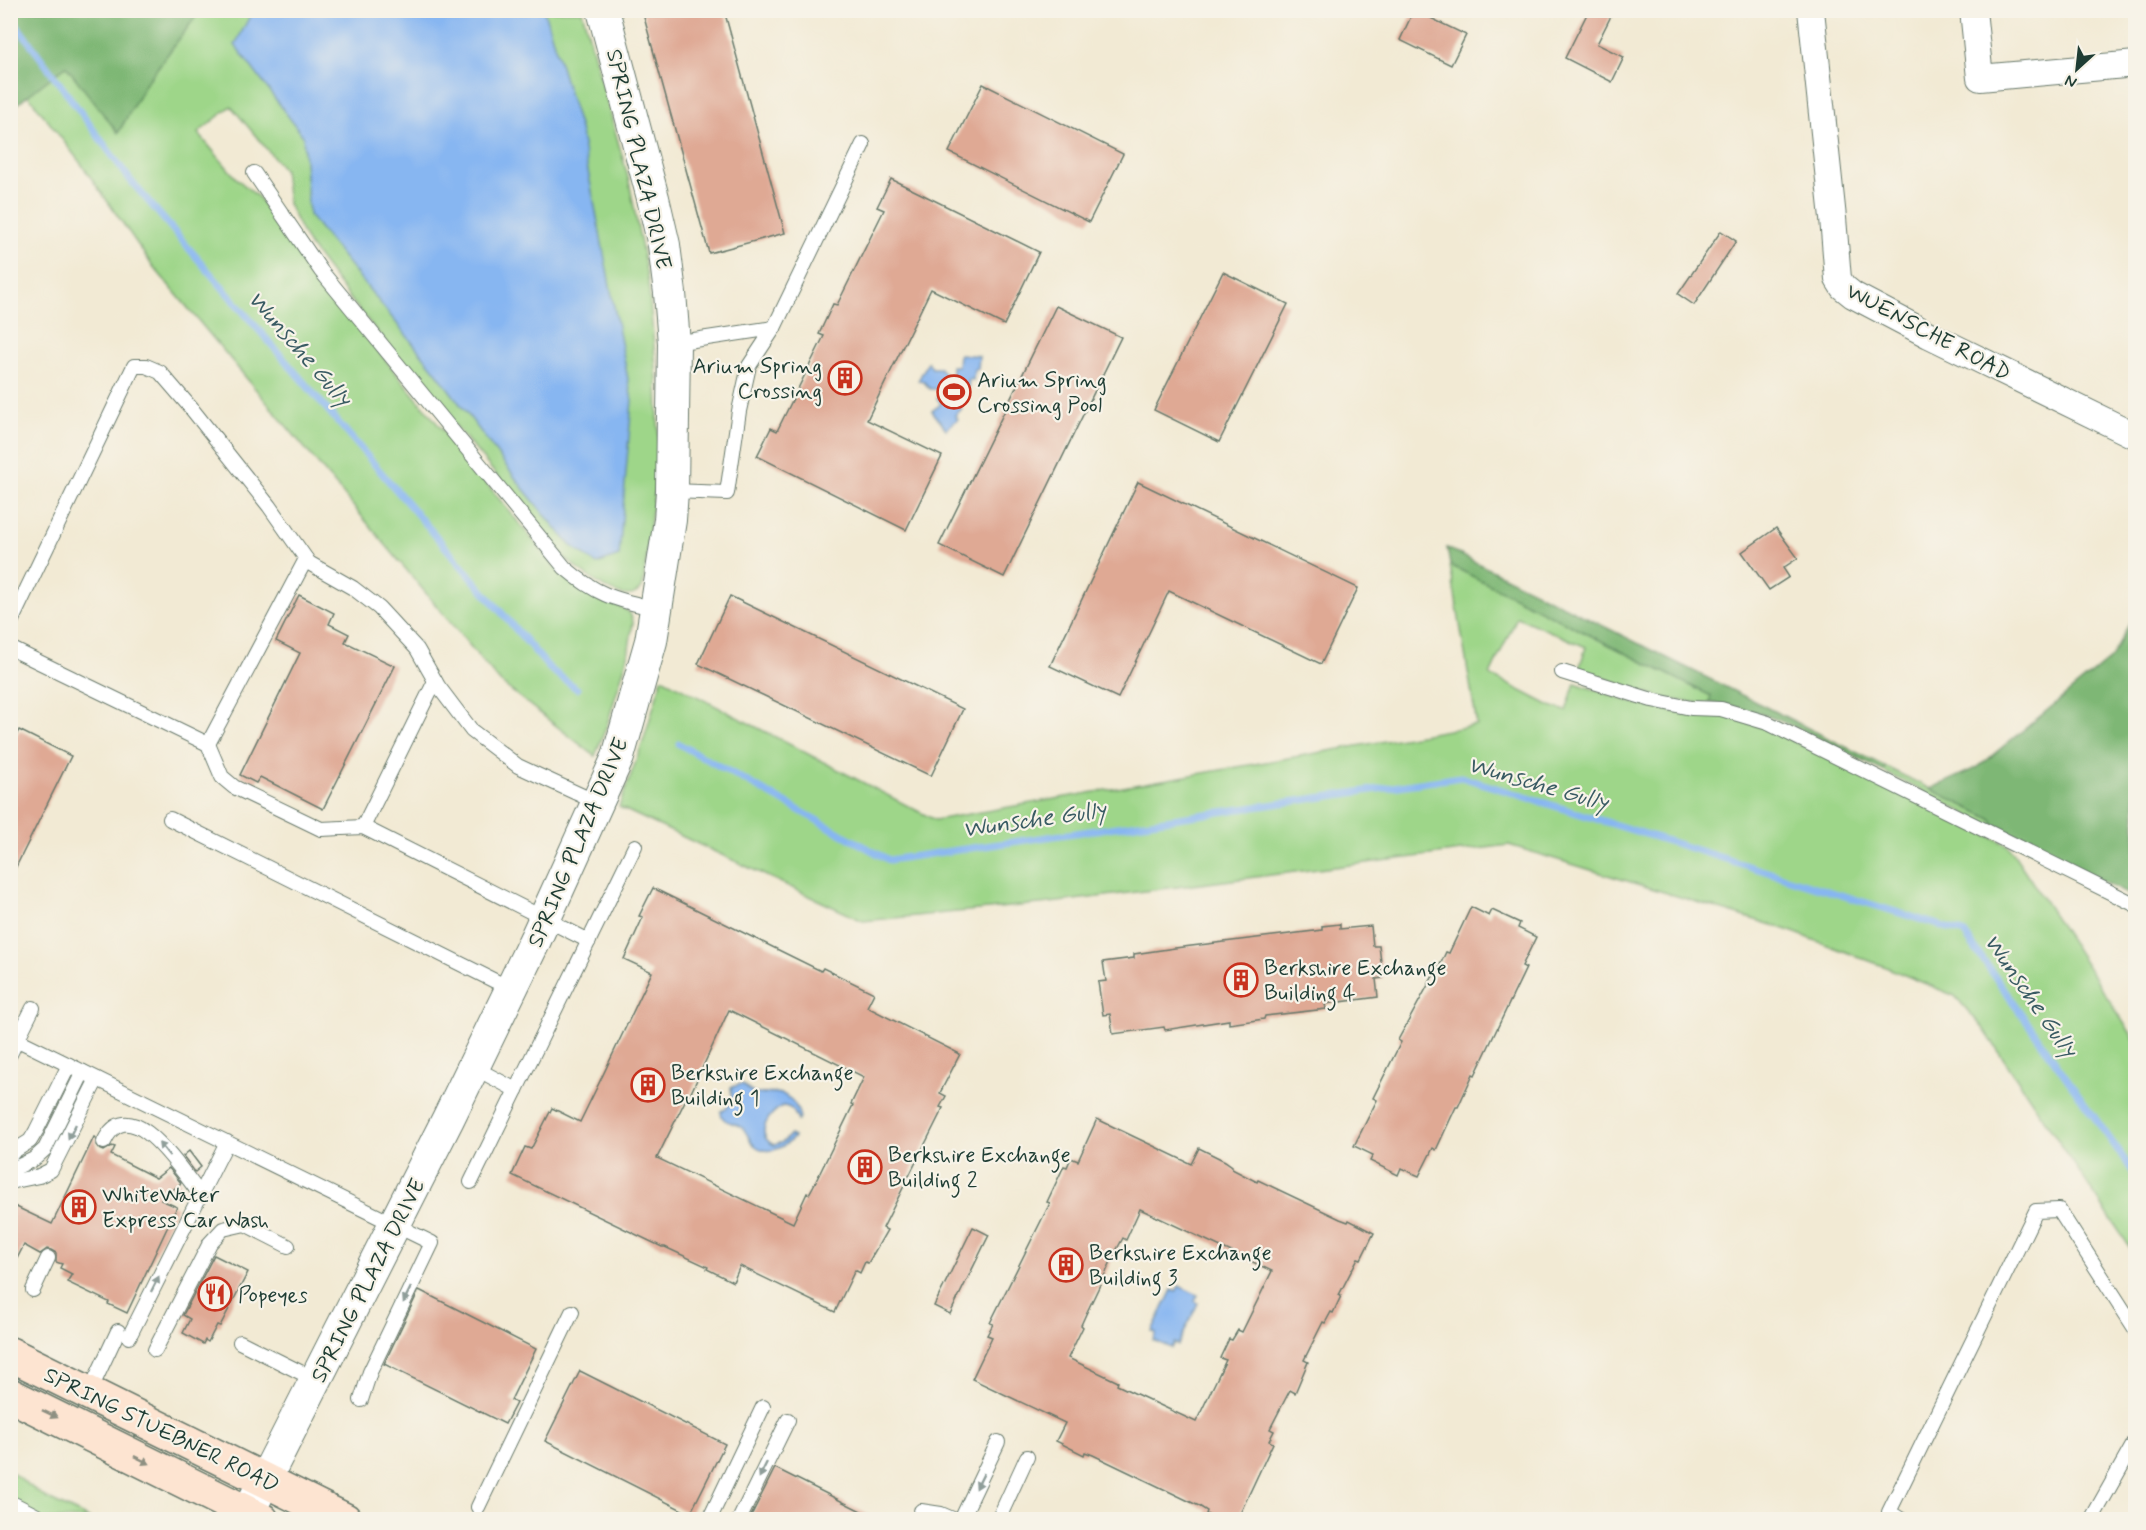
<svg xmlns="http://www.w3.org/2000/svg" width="2146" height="1530" font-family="Mynerve,sans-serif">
  <rect width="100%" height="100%" fill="#f7f3e8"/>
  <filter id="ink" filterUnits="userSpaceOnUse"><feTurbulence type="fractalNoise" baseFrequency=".0167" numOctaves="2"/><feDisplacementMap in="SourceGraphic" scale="12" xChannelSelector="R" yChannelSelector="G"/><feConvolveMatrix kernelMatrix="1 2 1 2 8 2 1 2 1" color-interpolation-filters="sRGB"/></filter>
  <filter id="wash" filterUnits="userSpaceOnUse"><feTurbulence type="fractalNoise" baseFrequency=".008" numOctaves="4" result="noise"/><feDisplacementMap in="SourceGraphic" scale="24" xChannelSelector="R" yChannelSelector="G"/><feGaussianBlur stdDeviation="1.35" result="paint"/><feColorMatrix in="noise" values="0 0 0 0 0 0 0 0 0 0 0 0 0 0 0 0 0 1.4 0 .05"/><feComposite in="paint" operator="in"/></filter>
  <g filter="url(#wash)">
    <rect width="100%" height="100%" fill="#f2ead4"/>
    <!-- green -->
    <g fill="#9ed689" stroke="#5e8a5e" stroke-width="1.5">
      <path d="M200,11h382l47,170 19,100 9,98 2,71 -16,136c-2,2 -4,5 -7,7 -17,11 -57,-23 -70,-34l-215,-259 -44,-58 -19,-38 -4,-34 -53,-64 -33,27 38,45 23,20 37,53 259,316 13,13 27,19 26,8 9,6 3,9 -5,33 -21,70 -12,31 -95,-74 -348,-417 -70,-100 -54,-70 38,-29 53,66 27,-49z"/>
      <path d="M1450,565l262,131 -3,7c-45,1 -88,-20 -130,-34l7,-22 -69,-30 -27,58 60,31 16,5 9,-28 59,20 60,13h33l41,13 240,116 127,195v215l-152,-227 -28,-32 -72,-30 -98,-37 -276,-84 -459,58 -187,18 -244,-114 25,-68 18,-61 273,142 542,-95z"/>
      <polygon points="1886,767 1991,819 1997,829 1883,771"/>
      <polygon points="10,1471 46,1498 90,1519 11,1519"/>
    </g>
    <!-- forest -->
    <g fill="#7eb775" stroke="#4e7a54" stroke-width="1.5">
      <polygon points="11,10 200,10 200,11 146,83 118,133 66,66 17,104 11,121"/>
      <path d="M1447,548l439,219 -3,4c-55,-27 -112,-63 -174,-68l2,-7 -261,-131z"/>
      <polygon points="2135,613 2135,898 1997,829 1991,819 1930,789 1978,767 2111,658"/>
    </g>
    <!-- water -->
    <g fill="#87b6f1" stroke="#537a92" stroke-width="1.5">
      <polygon points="253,10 544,11 580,129 632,400 619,556 597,564 570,545 522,487 436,372 309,215 303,136 235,45"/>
      <polygon points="959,354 979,356 978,369 974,369 973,380 969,379 967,396 958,404 962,409 955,415 958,419 946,429 932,411 941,404 937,398 943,394 939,389 930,389 924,382 918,381 928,362 932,368 940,368 945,375 952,375 952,366 958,366"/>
      <path d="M742,1084l12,10c7,1 13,-2 20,-1 15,0 23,11 26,25l-2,3c-4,-9 -5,-14 -15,-15 -15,7 -29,29 -9,39l9,-3 7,-7 4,2c-11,12 -28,20 -42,6 -4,-5 -5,-12 -11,-16 -8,-6 -20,-3 -20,-16l5,-2 6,-8 -1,-14z"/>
      <polygon points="1179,1286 1198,1295 1195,1301 1198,1303 1178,1345 1174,1343 1171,1348 1153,1340 1156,1333 1152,1331 1172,1290 1176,1292"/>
    </g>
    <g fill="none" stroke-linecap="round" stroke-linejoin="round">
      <!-- stream -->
      <g stroke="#87b6f1" stroke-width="7">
        <polyline points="10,16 131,181 550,669 577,689"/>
        <polyline points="679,744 889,860 1461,777 1964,933 2136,1176"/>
      </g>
    </g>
    <g id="blocks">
      <!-- building -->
      <g fill="#dfa994" fill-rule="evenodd">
        <polygon points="642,10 724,10 785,233 709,253"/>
        <polygon points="1414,10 1466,35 1451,65 1400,40"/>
        <polygon points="1589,10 1614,10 1597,44 1624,57 1612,82 1565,58"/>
        <polygon points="983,84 1123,154 1089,222 949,152"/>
        <polygon points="891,179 1039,252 1004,325 931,289 867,420 942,456 906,530 757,456 771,428 777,431 824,336 819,334 833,304 837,305 884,210 877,207"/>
        <polygon points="1721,231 1736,241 1694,305 1678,294"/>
        <polygon points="1223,272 1288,304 1219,442 1154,410"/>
        <polygon points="1056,306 1121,337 1004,577 939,545"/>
        <polygon points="1138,482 1358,588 1321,664 1169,591 1118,698 1050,666"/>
        <polygon points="1776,528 1798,558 1783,568 1789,577 1769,590 1742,552"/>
        <polygon points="299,595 334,613 329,624 349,634 345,642 395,666 323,809 260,777 256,783 240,775 300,653 276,641"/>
        <polygon points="730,596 963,709 931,776 698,664"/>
        <polygon points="19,730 71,756 10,879 10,747"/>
        <path d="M653,888l168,83 2,-3 51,25 -7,14 93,47 -20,39 6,3 -6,11 3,1 -60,120 4,2 -19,33 -3,-1 -5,11 -5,-3 -20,42 -95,-46 -7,16 -26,-13 1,-2 -43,-20h-3l-150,-72 13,-28 6,2 21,-41 28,14 21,-43 51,-107 -28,-13 19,-42 -4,-1zM729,1010l135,67 -13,27 2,1 -38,78 -6,11 -2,-1 -14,30 -136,-65 30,-61h2z"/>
        <polygon points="1471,907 1489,916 1492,910 1520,923 1518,928 1536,937 1522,966 1526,968 1475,1075 1473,1074 1458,1107 1456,1107 1436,1150 1433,1148 1419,1176 1401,1168 1398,1175 1370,1161 1373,1155 1354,1146 1377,1100 1373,1098 1401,1042 1398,1040 1433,976 1435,976 1446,952 1449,953"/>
        <polygon points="1340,924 1340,929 1371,926 1373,946 1379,946 1383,978 1376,979 1378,997 1325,1004 1326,1009 1265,1016 1264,1019 1229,1024 1229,1020 1165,1030 1164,1027 1113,1034 1110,1014 1103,1015 1098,982 1106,981 1103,962 1134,958 1134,954 1175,948 1322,930 1322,926"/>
        <path d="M1097,1119l94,45 8,-16 26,13 7,5v3l25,13 1,-2 82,39 8,3 1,-2 25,13 -13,26 -3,-1 -19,37 2,1 -8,17 -2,-1 -6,11 -2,-1 -19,38 4,2 -13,31 -5,-3 -20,39 4,2 -5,10 4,2 -36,77h-19l-12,-6 1,-3 -8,-5 -106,-51 -8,-3 -1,3 -28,-14 9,-18 -93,-44 20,-42 -5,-2 6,-11 -3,-1 60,-120 -3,-1 17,-36 3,1 4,-9 7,3zM1140,1209l132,62 -30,61 -4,-2 -6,10 -3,-1 -9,19 6,2 -30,62 -79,-37 1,-3 -50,-24 15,-31 -2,-2 5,-11 31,-65 6,-11 3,2z"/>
        <polygon points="94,1137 96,1138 96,1145 99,1149 104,1151 112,1146 115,1147 111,1155 156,1178 169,1168 181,1183 161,1200 177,1207 127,1313 108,1304 109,1302 67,1282 72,1274 60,1268 62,1264 56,1262 56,1253 51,1250 47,1249 40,1254 24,1245 10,1272 10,1204 52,1224"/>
        <polygon points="189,1151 201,1167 195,1172 183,1156"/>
        <polygon points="973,1227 989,1235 950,1314 934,1306"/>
        <polygon points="214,1255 248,1272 220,1326 217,1325 208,1342 205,1340 203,1344 183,1333 190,1319 183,1315"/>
        <polygon points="419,1290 536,1349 511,1400 516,1403 505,1424 384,1364"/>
        <polygon points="580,1371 725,1444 690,1514 545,1441"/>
        <polygon points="775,1468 879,1520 749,1520"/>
      </g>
    </g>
  </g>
  <g filter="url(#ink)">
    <use href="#blocks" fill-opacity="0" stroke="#697a6c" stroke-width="1.5"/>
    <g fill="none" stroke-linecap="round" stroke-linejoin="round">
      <defs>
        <g id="service">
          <path d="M254,173l67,98 244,297c33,28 50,31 91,41"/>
          <polyline points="674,343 774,328"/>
          <polyline points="672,491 727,493 739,411 749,366 774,328 863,144"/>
          <polyline points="10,624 134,366 146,366 160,372 191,408 269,506 309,563 353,588 379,608 417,649 438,686 472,731 518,766 598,803"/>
          <polyline points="10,648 208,744 222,777 234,787 321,829 363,827 589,941"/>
          <polyline points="1562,672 1652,700 1691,708 1721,709 1768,723 2136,905"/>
          <polyline points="208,744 306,559"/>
          <polyline points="170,819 511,989"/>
          <polyline points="363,827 435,681"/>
          <polyline points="18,1040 432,1243 370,1372 361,1400"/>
          <polyline points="10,1054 33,1008"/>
          <polyline points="473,1067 516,1090"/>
          <path d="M104,1142c26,-55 78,30 96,52"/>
          <polyline points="10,1156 14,1151 30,1141 36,1131 69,1065"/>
          <polyline points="10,1179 15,1168 34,1159 45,1149 83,1072"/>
          <polyline points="10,1182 39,1176 51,1170 97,1079"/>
          <polyline points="471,1182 635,846"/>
          <polyline points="33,1290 48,1258"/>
          <polyline points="129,1337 227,1142"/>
          <polyline points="240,1342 316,1380"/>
          <polyline points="155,1350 210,1243 223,1229 245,1224 288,1246"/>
          <polyline points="89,1393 118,1331"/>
          <polyline points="10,1504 14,1504 45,1520"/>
          <polyline points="478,1507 572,1312"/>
          <polyline points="921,1511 941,1514 955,1520"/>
          <polyline points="709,1520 763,1407"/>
          <polyline points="739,1520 788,1420"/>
          <polyline points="961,1520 998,1442"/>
          <polyline points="998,1520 1027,1457"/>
          <polyline points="1902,1520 1889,1512 2036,1211 2059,1210 2136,1330"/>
          <polyline points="2091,1520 2136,1440"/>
        </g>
        <g id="minor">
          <polyline points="1811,10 1833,218 1838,279 1843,287 1853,295 1929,335 2136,436"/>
          <polyline points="1973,10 1980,78 2136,64"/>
        </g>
        <polyline id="tertiary" points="248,1513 448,1119 535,940 618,757 651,641 670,520 672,491 674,343 670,293 664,245 653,198 603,10"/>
        <g id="secondary">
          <polyline points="10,1354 345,1520"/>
          <polyline points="10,1395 262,1520"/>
        </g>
      </defs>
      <!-- service casing -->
      <use href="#service" stroke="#697a6c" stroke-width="16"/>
      <!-- minor casing -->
      <use href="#minor" stroke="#697a6c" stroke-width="28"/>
      <!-- tertiary casing -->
      <use href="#tertiary" stroke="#697a6c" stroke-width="34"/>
      <!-- secondary casing -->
      <use href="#secondary" stroke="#697a6c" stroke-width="36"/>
      <!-- service -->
      <use href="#service" stroke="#fff" stroke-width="14"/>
      <!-- minor -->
      <use href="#minor" stroke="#fff" stroke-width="26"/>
      <!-- tertiary -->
      <use href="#tertiary" stroke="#fff" stroke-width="32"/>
      <!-- secondary -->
      <use href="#secondary" stroke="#fde4d1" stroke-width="33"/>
    </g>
    <!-- one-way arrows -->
    <defs><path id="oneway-solid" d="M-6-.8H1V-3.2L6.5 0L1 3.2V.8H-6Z" transform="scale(1.5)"/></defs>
    <g fill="#8f9e9a">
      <use href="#oneway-solid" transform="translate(72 1132) rotate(116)"/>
      <use href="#oneway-solid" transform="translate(164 1149) rotate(-129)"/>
      <use href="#oneway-solid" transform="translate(155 1284) rotate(-63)"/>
      <use href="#oneway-solid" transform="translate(407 1295) rotate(116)"/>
      <use href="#oneway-solid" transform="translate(763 1470) rotate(116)"/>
      <use href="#oneway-solid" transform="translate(980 1481) rotate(116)"/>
    </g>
    <g fill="#8e9082">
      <use href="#oneway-solid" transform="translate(50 1414) rotate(26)"/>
      <use href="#oneway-solid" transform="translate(142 1460) rotate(26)"/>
    </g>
  </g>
  <!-- icons -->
  <defs>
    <symbol id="building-ring" viewBox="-11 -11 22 22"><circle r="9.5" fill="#f7f3e8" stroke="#c8321e" stroke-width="1.5"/><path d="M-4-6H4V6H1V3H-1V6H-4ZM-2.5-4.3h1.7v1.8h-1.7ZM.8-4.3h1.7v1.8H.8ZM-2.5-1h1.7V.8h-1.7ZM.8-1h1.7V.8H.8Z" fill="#c8321e"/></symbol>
    <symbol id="stadium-ring" viewBox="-11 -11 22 22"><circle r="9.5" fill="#f7f3e8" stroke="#c8321e" stroke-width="1.5"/><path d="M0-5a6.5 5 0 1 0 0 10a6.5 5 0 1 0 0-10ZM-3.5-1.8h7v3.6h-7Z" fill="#c8321e"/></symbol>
    <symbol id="restaurant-ring" viewBox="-11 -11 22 22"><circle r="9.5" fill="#f7f3e8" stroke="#c8321e" stroke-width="1.5"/><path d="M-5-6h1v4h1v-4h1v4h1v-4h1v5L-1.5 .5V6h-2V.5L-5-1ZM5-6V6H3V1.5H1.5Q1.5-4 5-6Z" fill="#c8321e"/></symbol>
  </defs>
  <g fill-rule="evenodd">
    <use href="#building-ring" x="826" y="359" width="38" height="38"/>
    <use href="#stadium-ring" x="935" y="373" width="38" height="38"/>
    <use href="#building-ring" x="1222" y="961" width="38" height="38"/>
    <use href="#building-ring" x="629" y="1066" width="38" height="38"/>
    <use href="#building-ring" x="846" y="1148" width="38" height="38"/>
    <use href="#building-ring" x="60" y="1188" width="38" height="38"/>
    <use href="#building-ring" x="1047" y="1246" width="38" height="38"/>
    <use href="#restaurant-ring" x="196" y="1275" width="38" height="38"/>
  </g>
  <g text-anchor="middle" stroke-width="4.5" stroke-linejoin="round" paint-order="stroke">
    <!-- street labels -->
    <g font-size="22" fill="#1f3d34" stroke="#f7f3e8">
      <text transform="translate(640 159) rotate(77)" y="8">SPRING PLAZA DRIVE</text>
      <text transform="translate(1929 331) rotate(28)" y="8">WUENSCHE ROAD</text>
      <text transform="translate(577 842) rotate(-67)" y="8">SPRING PLAZA DRIVE</text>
      <text transform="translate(367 1280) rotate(-63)" y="8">SPRING PLAZA DRIVE</text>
      <text transform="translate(162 1429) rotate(26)" y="8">SPRING STUEBNER ROAD</text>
    </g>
    <!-- poi labels -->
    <g font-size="22" fill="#1f3d34" stroke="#f7f3e8" text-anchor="start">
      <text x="822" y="373" text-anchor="end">Arium Spring<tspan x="822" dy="25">Crossing</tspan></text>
      <text x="977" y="387">Arium Spring<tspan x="977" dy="25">Crossing Pool</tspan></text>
      <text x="1264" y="975">Berkshire Exchange<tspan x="1264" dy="25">Building 4</tspan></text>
      <text x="671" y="1080">Berkshire Exchange<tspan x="671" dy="25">Building 1</tspan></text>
      <text x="888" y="1162">Berkshire Exchange<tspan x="888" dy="25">Building 2</tspan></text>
      <text x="102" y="1202">WhiteWater<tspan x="102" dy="25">Express Car Wash</tspan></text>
      <text x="1089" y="1260">Berkshire Exchange<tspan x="1089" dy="25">Building 3</tspan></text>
      <text x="238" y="1302">Popeyes</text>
    </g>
    <!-- water labels -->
    <g font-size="24" font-style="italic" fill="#395b63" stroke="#f7f3e8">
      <text transform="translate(300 348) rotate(49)" y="8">Wunsche Gully</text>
      <text transform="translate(1538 783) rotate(16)" y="8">Wunsche Gully</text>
      <text transform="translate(1034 819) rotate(-8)" y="8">Wunsche Gully</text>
      <text transform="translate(2031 995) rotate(55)" y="8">Wunsche Gully</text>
    </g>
  </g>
  <!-- margin -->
  <rect width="2146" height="1530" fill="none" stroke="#f7f3e8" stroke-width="36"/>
  <!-- north arrow -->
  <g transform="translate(2077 69) rotate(207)" stroke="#f7f3e8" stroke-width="4.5" paint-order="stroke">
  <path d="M0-4.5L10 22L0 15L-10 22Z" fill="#1f3d34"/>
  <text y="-9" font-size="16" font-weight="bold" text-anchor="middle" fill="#1f3d34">N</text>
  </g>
</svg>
